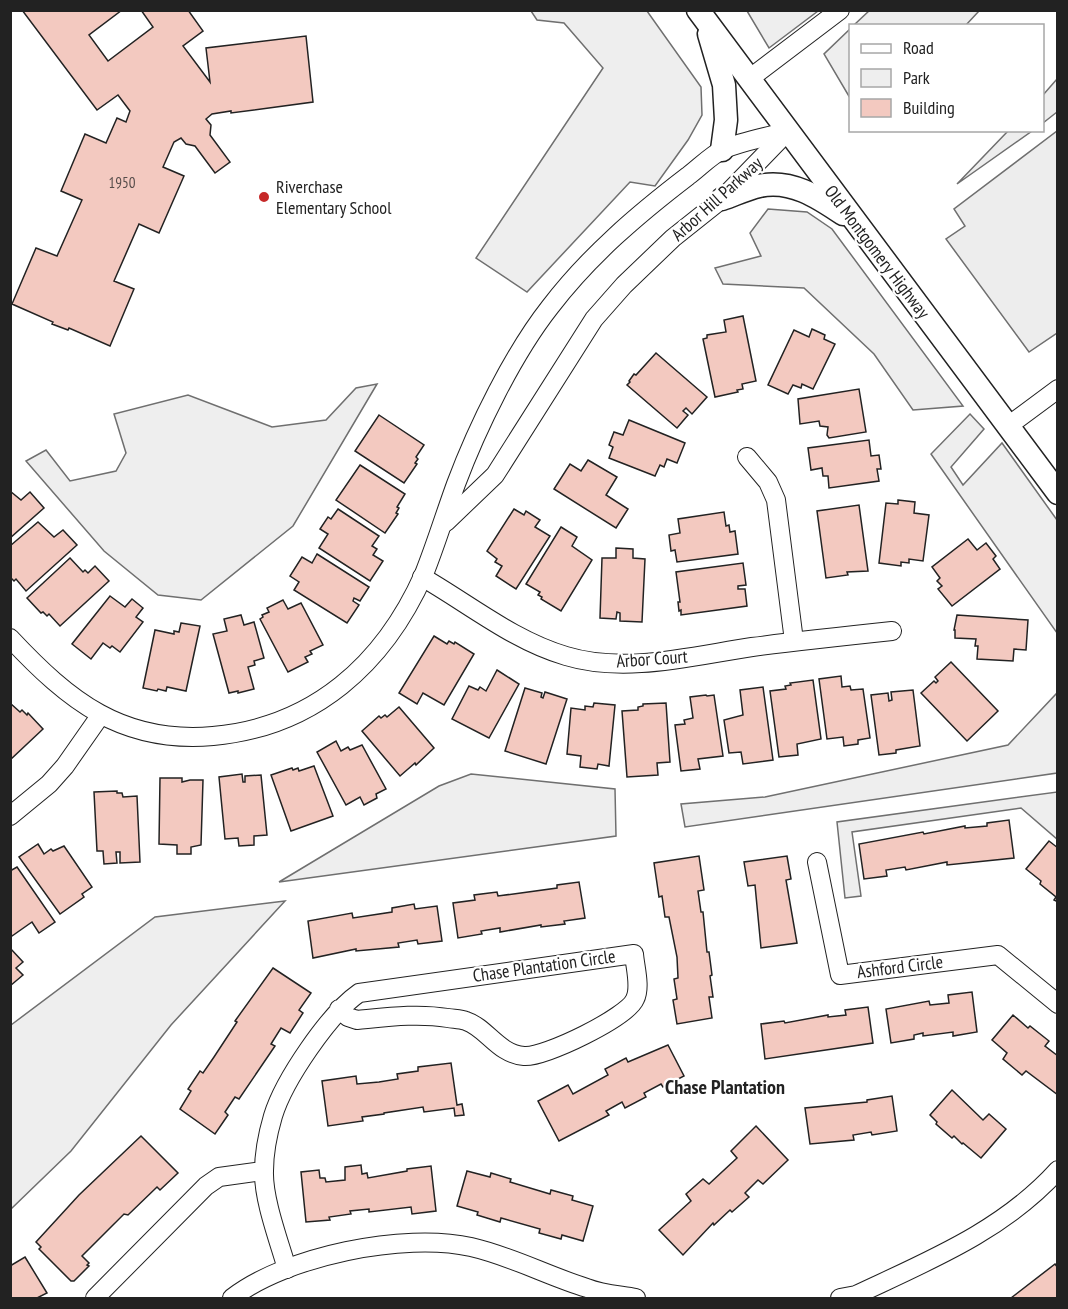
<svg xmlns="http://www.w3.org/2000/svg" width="1068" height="1309" font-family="'PT Sans Narrow',sans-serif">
  <rect width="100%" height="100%" fill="#fff"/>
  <!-- green -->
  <g fill="#eee" stroke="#6f6f6f" stroke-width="1.5">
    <polygon points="870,10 979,10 979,11 966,25 854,25"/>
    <polygon points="531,11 647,11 701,87 702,115 688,140 655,186 630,182 527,292 476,258 603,68 564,23 537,20"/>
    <polygon points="747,11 818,11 769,48"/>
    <polygon points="850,29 850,98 824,54"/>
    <polygon points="1057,79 1057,112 1043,123 1043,95"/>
    <polygon points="1008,131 1032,131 957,184"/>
    <polygon points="768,209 807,212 832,229 963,406 913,410 874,354 804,288 723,284 715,268 761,256 750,233"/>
    <polygon points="377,384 293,526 201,600 158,595 104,551 26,461 46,450 70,481 116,471 126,453 114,414 188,395 272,427 326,420 356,388"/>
    <polygon points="970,414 984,429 951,467 963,485 1002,443 1057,520 1057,633 931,454"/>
    <polygon points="1057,693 1057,773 685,827 681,804 765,797 1008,745"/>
    <polygon points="471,774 615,789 616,836 279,882 439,786"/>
    <polygon points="1057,792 1057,839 1021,808 852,832 861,896 845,898 837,822"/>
    <polygon points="285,901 171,1025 71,1151 11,1209 11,1025 155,917"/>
  </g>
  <!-- parking -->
  <polygon fill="#ededed" stroke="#6f6f6f" stroke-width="1.5" points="1057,131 1057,333 1029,352 946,239 965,226 954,209"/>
  <!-- building -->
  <g fill="#f3c9c0" stroke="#222" stroke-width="1.5">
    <polygon points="22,10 122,10 89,35 108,61 153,27 141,10 188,10 203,31 183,46 210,82 206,48 306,36 313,102 231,113 231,111 212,114 206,119 211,125 210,135 230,162 215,173 195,146 186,144 181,138 174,142 163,167 184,176 159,233 139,224 114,281 134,289 110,346 69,328 68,330 52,324 53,322 12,304 36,248 57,256 82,200 61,191 85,134 106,143 117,118 126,122 130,111 118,95 97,110"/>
    <polygon points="743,316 756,381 742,384 743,389 737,390 738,392 715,397 703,339 707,338 707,335 726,332 724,320"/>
    <polygon points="812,329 825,335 824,339 835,344 813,389 802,384 801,388 793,385 788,394 768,385 794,330 809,337"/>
    <polygon points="656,353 707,397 692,414 686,408 683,411 688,415 677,428 627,385 630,382 629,381 634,374 636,375"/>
    <polygon points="859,389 866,432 829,438 827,435 828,427 820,426 819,421 800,424 798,399"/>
    <polygon points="379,415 424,445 416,457 418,459 415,463 417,464 404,483 355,451"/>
    <polygon points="629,420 685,443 677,463 667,459 664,467 660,465 655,476 609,458 613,447 609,445 614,432 623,435"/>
    <polygon points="869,440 871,456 879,455 881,469 877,469 879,481 829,488 828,476 823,476 822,468 811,470 808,448"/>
    <polygon points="588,460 617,477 606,495 628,509 616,528 554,489 570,464 581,471"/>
    <polygon points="360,465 405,494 397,507 399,508 396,513 398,514 385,533 336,500"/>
    <polygon points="10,491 21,500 30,492 44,508 10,538"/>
    <polygon points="898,500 915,502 914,513 929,515 923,561 909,559 909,563 901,562 901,566 879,563 886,503 898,504"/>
    <polygon points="859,505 868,571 847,572 848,575 826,578 817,511"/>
    <polygon points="338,509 379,536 372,546 377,549 373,555 383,561 370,581 319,548 328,534 320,529 328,517 331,519"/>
    <polygon points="514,509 524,515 526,511 540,520 535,527 550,536 516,589 496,576 502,566 495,562 497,559 487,551"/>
    <polygon points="724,512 726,526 729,525 730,532 735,531 738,554 677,562 675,550 671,551 669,535 680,533 678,519"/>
    <polygon points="38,522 54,537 63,530 77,545 26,591 16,579 14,581 10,577 10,546"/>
    <polygon points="561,527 577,537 572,546 592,560 561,611 541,599 542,597 538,595 540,592 526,584"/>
    <polygon points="968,539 977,550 986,543 996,556 993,559 1000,569 952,606 938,589 942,586 937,581 940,578 932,567"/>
    <polygon points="616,548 633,549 633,558 645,559 642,622 620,621 620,613 617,612 616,619 600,618 602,558 616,558"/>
    <polygon points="317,554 369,587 360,601 354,598 353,601 359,605 347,623 294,590 299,582 290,576 302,557 312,563"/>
    <polygon points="70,558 83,572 85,570 88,573 95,566 109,581 60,626 49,614 47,616 43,612 41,613 27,598"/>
    <polygon points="743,563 746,585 738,586 738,589 745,589 747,606 681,615 681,610 679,611 678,602 680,602 676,572"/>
    <polygon points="110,596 125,607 132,599 143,608 136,617 143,622 120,652 112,646 110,648 103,643 91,659 72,644"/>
    <polygon points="283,600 288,609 301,603 323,645 310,651 312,654 305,657 308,662 288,672 260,619 263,617 262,615 269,612 267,608"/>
    <polygon points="241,615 244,625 254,622 264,658 254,661 255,665 248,667 254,689 238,693 238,691 229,693 213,634 227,631 224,619"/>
    <polygon points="957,615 1028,620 1026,650 1014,649 1013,661 977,659 978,646 975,646 976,639 955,638 955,630 954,630"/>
    <polygon points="181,623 200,626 186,691 167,687 166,691 158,689 157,691 143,688 155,630 174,634 174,631 179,632"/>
    <polygon points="434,636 447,644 449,641 454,644 455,642 474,654 444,705 423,693 417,704 399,693"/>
    <polygon points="951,662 998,711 967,741 921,693 934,681 936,683 938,681 935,677"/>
    <polygon points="497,670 519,684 489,738 452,719 469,686 478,690 480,687 486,691"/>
    <polygon points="841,676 842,687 850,686 851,690 863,689 870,738 858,740 858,744 844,746 843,737 827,739 819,679"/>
    <polygon points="813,680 821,739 797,744 798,755 779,757 770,691 786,689 785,686 791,685 790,683"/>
    <polygon points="763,687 773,760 743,764 741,752 729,753 724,720 743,715 740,690"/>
    <polygon points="525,688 542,693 541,697 543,698 545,692 567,699 546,764 505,751"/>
    <polygon points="913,690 920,746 896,750 896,753 879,755 871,695 888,693 889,701 892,700 891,692"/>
    <polygon points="706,695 707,696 714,695 723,756 698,759 700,769 681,771 675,725 685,724 684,720 693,718 690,697"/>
    <polygon points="10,703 20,712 22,710 27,715 28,713 43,729 10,760"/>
    <polygon points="594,703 615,705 609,766 598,764 597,769 580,767 581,756 567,754 571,708 585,710 585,706 593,707"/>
    <polygon points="666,703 670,762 657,763 658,775 627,777 622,711 638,710 638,707 643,706 643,704"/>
    <polygon points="399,707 434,748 416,765 415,763 400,776 362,731 379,716 381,718 385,715 387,717"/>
    <polygon points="336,741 341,751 348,747 350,750 362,745 386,789 376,794 377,798 364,805 360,797 346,805 317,752"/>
    <polygon points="314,766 333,816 291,831 271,775 292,768 293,770 298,768 299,771"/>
    <polygon points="242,774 243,782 245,782 245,776 261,775 267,835 254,836 254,845 239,846 238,838 225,839 219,777"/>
    <polygon points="160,778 182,778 182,782 190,780 203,780 201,845 191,847 191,854 177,854 177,845 159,844"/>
    <polygon points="117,791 117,793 122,793 123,797 137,796 140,862 120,863 120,852 116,852 117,863 104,864 103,851 97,851 94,792"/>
    <polygon points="1009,820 1014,858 947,865 947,862 906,870 905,867 886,870 887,876 864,879 859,844 923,832 924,834 965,826 965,828 987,826 987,823"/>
    <polygon points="1049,841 1058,848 1058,902 1054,900 1056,897 1040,884 1041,881 1026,869"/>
    <polygon points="38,844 44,854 51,849 53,851 64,846 92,887 82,894 84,897 60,914 19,857"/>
    <polygon points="699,856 704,890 698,891 701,912 703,912 707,952 709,952 712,975 710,976 713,997 709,997 712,1018 677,1024 673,1000 677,999 674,979 678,978 677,957 669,917 665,917 662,896 659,897 654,863"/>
    <polygon points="787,856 791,879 786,880 797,943 761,948 755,885 748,886 744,862"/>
    <polygon points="17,867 55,922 39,933 32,922 12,936 10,933 10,871"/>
    <polygon points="579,882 585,918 564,921 565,924 541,927 541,925 500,932 500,928 481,931 482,934 458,938 453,903 475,900 474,895 497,892 498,896 557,888 557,885"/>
    <polygon points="414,904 415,909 437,906 442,941 418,944 417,940 398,943 399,947 356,951 356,949 313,958 308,921 352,913 353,918 392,912 392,908"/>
    <polygon points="10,948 23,962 16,968 23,975 10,986"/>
    <polygon points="273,968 311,993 299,1010 303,1013 290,1033 281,1028 271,1044 275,1046 239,1099 235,1097 225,1112 228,1115 215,1134 180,1109 191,1091 188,1089 200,1071 203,1073 214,1057 237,1022 235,1021"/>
    <polygon points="972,992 977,1032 953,1036 953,1032 923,1036 923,1033 914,1035 914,1039 891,1043 886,1009 929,1001 930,1005 949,1003 948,995"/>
    <polygon points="868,1007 873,1043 765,1059 761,1024 784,1021 785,1023 828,1015 828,1017 846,1015 845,1010"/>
    <polygon points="1013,1015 1028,1028 1030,1026 1049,1041 1045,1046 1058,1056 1058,1095 1026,1071 1022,1075 1003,1059 1007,1053 992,1040"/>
    <polygon points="668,1045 684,1076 663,1087 661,1084 644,1093 646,1097 625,1108 622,1102 606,1111 609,1115 559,1141 538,1101 568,1085 573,1094 608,1075 605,1069 626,1058 628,1062"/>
    <polygon points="451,1063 457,1105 462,1104 464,1115 455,1116 454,1108 424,1112 423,1107 384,1113 384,1114 362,1117 363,1121 328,1126 322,1081 356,1076 357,1084 379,1082 398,1079 397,1074 418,1071 418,1067"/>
    <polygon points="952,1090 983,1120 989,1114 1006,1129 981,1158 963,1143 962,1144 954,1136 952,1138 936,1124 937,1122 930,1115"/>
    <polygon points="892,1096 897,1131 872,1135 871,1132 853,1135 854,1140 810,1144 805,1108 867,1102 867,1100"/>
    <polygon points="756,1126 788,1160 763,1184 758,1180 745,1193 749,1197 732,1212 730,1210 714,1225 713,1223 683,1255 659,1230 691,1201 686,1194 703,1179 709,1184 737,1158 731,1151"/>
    <polygon points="141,1136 178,1173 160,1190 157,1187 128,1215 124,1214 82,1256 89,1263 87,1265 89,1266 74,1281 71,1281 39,1249 41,1247 36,1242 79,1195"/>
    <polygon points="361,1165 362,1174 367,1173 368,1178 407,1171 407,1169 431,1166 436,1211 412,1214 411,1207 369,1212 369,1209 350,1211 351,1214 329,1217 330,1220 306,1222 301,1172 319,1170 320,1178 325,1178 326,1182 345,1180 345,1167"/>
    <polygon points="467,1171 490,1177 491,1173 511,1179 510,1182 550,1194 551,1190 573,1196 572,1200 593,1206 583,1241 562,1235 561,1239 539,1233 540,1229 501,1218 500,1222 477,1215 478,1212 457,1206"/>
    <polygon points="25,1257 47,1293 37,1298 10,1298 10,1266"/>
    <polygon points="1055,1264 1058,1268 1058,1298 1011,1298"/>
  </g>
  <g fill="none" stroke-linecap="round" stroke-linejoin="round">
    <defs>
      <g id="minor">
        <polyline points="749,79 840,10"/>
        <polyline points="1008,426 1058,389"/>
        <polyline points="747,457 768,482 776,500 794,641"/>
        <polyline points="446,522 495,475 594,319 624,285 673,238 722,199 787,132"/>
        <path d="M422,577c47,27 92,64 144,79 59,18 126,0 186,-9 46,-6 93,-11 140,-16"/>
        <path d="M10,638c59,63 112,106 203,98 101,-9 171,-72 211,-162 12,-30 21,-60 32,-90 21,-56 57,-130 94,-177 39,-51 87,-92 138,-131 11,-8 23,-21 36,-27 19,-8 43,-12 64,-18"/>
        <polyline points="10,816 49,784 65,766 100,716"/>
        <polyline points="817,862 840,975 998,955 1058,1004"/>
        <path d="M287,1269c-8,-28 -24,-70 -23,-98 0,-18 4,-38 9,-55 11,-36 56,-102 86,-123l275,-39c1,13 7,33 1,45 -7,18 -91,59 -111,57 -26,-2 -37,-28 -58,-35 -5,-2 -12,-2 -18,-3 -30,-5 -60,-1 -91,2l-9,-3 -9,-8"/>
        <polyline points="95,1298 206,1186 219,1177 263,1171"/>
        <path d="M232,1298c54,-42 172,-66 239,-51 40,9 77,29 116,41 15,6 33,7 49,10"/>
        <path d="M840,1298l16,-3c72,-34 147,-64 202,-125"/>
      </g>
      <g id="tertiary">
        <polyline points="698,10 1058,493"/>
        <polyline points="709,34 724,85 726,120 722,150"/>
        <path d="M722,199c12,-4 24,-10 37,-13 32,-7 59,11 84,28"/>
      </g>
    </defs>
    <!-- minor casing -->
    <use href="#minor" stroke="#222" stroke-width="20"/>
    <!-- tertiary casing -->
    <use href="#tertiary" stroke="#222" stroke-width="25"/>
    <!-- minor -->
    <use href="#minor" stroke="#fff" stroke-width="18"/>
    <!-- tertiary -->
    <use href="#tertiary" stroke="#fff" stroke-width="22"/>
  </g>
  <!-- markers -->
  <circle fill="#c62828" stroke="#fff" stroke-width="2" cx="264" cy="197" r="6"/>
  <g text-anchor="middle" stroke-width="4.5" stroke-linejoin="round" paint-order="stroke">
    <!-- number labels -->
    <g font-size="15" fill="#564c4a">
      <text x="122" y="188">1950</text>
    </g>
    <!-- poi labels -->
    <g font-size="18" fill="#222" stroke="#fff" text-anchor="start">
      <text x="276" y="193">Riverchase<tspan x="276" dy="21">Elementary School</tspan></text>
    </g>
    <!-- street labels -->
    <g font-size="18" fill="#222" stroke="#fff">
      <text transform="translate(717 199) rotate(-42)" y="6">Arbor Hill Parkway</text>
      <text transform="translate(877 252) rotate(53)" y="6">Old Montgomery Highway</text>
      <text transform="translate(652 659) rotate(-4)" y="6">Arbor Court</text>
      <text transform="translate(544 966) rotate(-8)" y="6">Chase Plantation Circle</text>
      <text transform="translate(900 967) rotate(-7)" y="6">Ashford Circle</text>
    </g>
    <!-- neighbourhood labels -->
    <g font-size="20" font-weight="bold" fill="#222" stroke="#fff">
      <text x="725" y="1094">Chase Plantation</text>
    </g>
  </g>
  <!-- border -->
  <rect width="1068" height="1309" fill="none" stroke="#222222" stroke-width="24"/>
  <!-- legend -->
  <rect x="849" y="24" width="195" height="108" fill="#ffffff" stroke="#a7a7a7" stroke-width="1.5"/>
  <rect x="861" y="44" width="30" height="9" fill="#ffffff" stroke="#a7a7a7" stroke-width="1.5"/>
  <text x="903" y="54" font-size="18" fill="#222222">Road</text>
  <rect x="861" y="69" width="30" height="18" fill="#eeeeee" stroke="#a7a7a7" stroke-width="1.5"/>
  <text x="903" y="84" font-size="18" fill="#222222">Park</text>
  <rect x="861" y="99" width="30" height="18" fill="#f3c9c0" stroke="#a7a7a7" stroke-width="1.5"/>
  <text x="903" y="114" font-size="18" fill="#222222">Building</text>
</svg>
